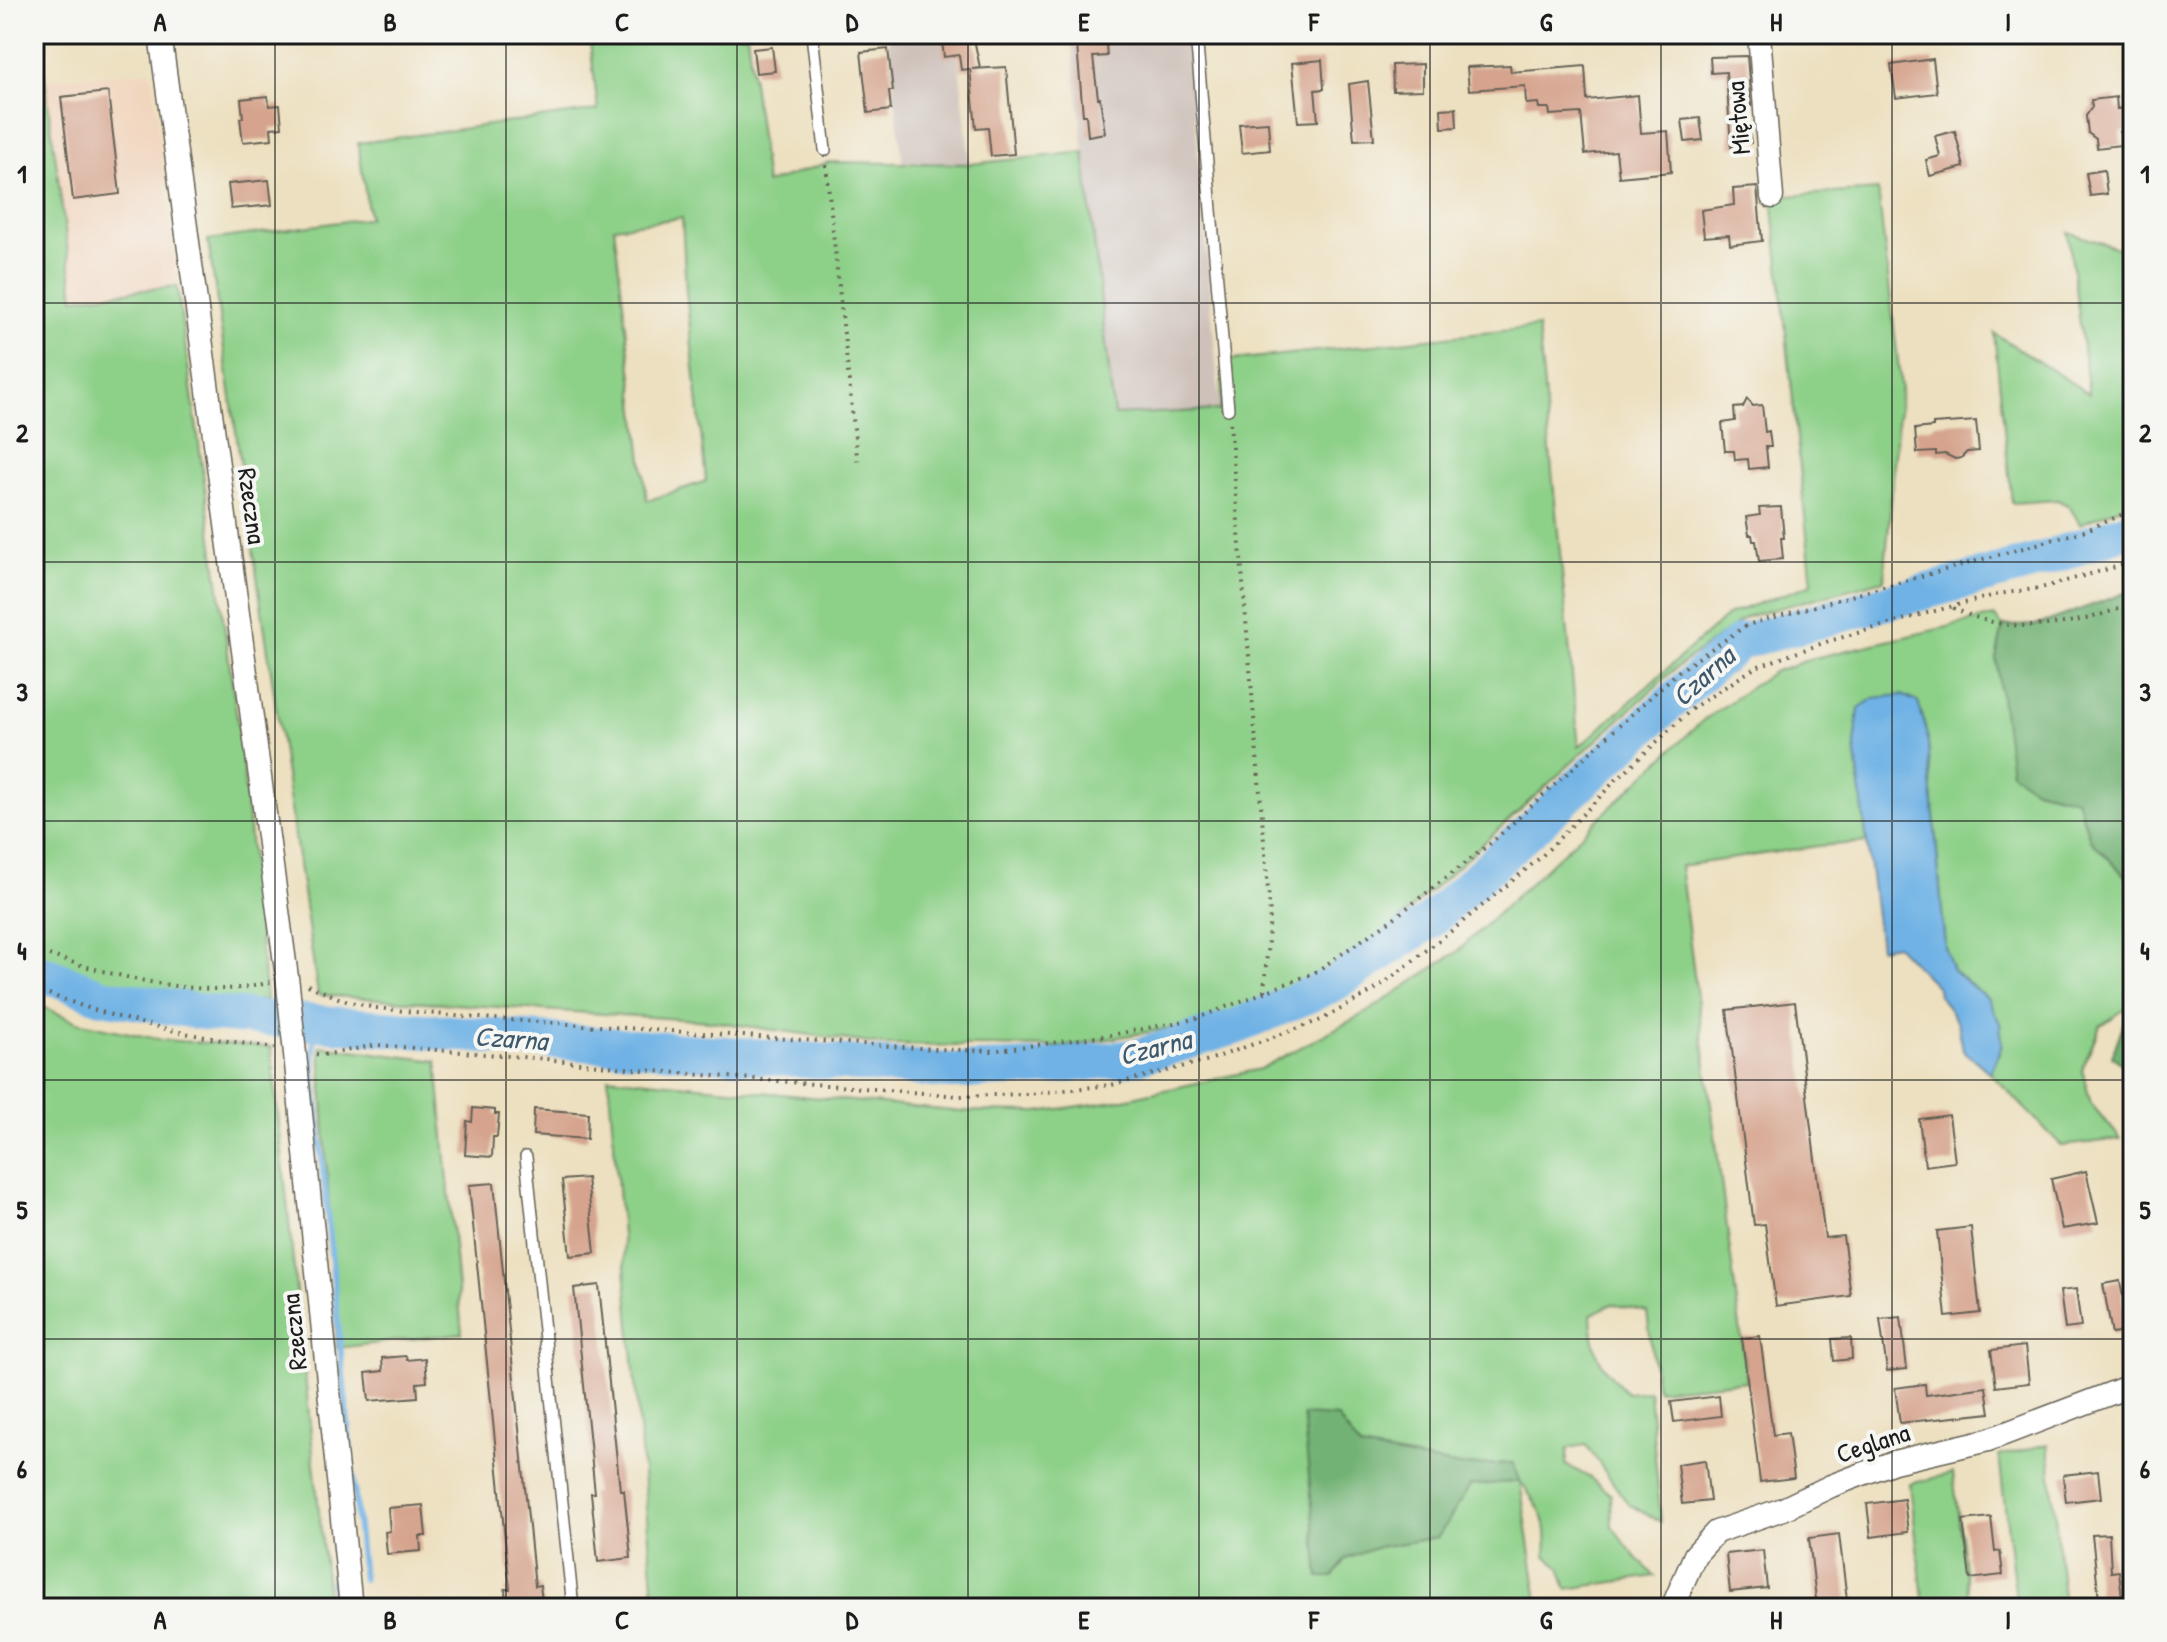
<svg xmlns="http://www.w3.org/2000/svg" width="2167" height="1642" font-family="'Patrick Hand',sans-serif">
  <rect width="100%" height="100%" fill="#f6f6f2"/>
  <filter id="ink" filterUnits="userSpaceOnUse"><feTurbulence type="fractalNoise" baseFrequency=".0125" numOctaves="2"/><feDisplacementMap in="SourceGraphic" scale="16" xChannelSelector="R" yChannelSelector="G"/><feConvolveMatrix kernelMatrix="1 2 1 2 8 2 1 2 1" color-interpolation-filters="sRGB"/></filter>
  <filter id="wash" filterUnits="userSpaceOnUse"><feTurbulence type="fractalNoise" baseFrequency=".006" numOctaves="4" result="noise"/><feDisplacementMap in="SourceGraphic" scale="32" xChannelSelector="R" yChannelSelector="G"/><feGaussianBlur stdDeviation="1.8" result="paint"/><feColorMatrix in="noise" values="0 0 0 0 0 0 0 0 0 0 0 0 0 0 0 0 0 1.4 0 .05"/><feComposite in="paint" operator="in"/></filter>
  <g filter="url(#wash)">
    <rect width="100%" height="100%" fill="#ede0c0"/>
    <!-- built -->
    <polygon fill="#f1d5bd" points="152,71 177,286 74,298 43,80"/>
    <!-- industrial -->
    <polygon fill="#cec1ba" points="888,34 956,34 970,164 1084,152 1071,34 1188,34 1220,410 1114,416 955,628"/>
    <!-- green -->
    <g fill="#8dd088" stroke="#547652" stroke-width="2" fill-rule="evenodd">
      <polygon points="34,34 39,34 74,298 177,286 240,739 266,1000 231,1001 123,988 34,956"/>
      <path d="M589,34h158l19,150 63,-22 140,2 115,-12 30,263 106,-5 4,-49 314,-34 41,420 150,-133 83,-30 -40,-387 106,-7 23,197 -17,193 -138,37 -69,50 -287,261 -96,61 -106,36 -125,22 -179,-2 -174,-24 -392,-26 -110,-755 161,-22 -11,-75 240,-33zM682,218l4,73 20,190 -59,20 -33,-274z"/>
      <polygon points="2068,232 2133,253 2133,502 2080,524 2069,506 2058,500 2012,503 1994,333 2089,394"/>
      <path d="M1994,616l9,10 -7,33 39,130 42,10 13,40 43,45v120l-33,22 -18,43 9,35 30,35 -59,7 -72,-73 12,-28 -14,-46 -35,-28 -8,-24 -18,-215 -9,-30 -63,44 12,96 -48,4 -139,20 67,515 -90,9 -10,-78 -35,-8 -21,10c2,42 8,50 36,79l22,-2 12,131 -33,-18 -42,-59 -18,3 -2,17 23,12 22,18 1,31 22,29 21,21 -88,13 -7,-22 -14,-11c3,-38 -4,-45 -26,-74l19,126h-884l-47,-531 345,34 85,1 77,-11 145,-32 109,-58 89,-60 243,-229 72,-50 41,-14zM1337,1417l23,31 100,18 53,-3 -43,23 -32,51 -60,10 -33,12z"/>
      <polygon points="34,1003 77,1022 162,1040 271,1047 329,1608 34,1608"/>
      <polygon points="320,1046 437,1061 462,1333 337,1348"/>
      <polygon points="2048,1444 2064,1608 2017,1608 1999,1456"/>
      <polygon points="1953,1473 1970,1608 1924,1608 1910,1484"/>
    </g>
    <!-- forest -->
    <g fill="#72b274" stroke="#476748" stroke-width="2">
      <polygon points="2133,590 2133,884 2090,839 2077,799 2035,789 2011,772 1996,659 2003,626 2038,625"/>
      <polygon points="2133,1004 2133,1074 2112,1056 2129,1008"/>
      <polygon points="1303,1415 1337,1417 1360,1448 1460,1466 1513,1463 1519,1481 1470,1486 1438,1537 1378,1547 1345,1559 1333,1577 1319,1577"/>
    </g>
    <!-- water -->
    <polygon fill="#70b2e5" stroke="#466780" stroke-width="2" points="1902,695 1918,702 1927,732 1945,947 1953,971 1988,999 2000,1023 2002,1045 1990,1073 1963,1050 1958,1023 1939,995 1938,988 1896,945 1880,948 1855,746 1859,708 1874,698"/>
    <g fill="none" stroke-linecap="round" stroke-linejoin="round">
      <!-- stream -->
      <g stroke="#70b2e5" stroke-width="6">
        <polyline points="318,1023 314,1038 313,1067 363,1579"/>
        <polyline points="332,1581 335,1608"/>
      </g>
      <!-- river -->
      <polyline stroke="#70b2e5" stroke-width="36" points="34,970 101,996 215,1014 318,1023 951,1071 1039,1068 1137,1057 1238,1026 1334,984 1430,921 1706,670 1740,642 2039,561 2133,528"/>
    </g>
    <g id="blocks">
      <!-- building -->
      <g fill="#d6a48e">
        <polygon points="941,34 973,34 980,68 972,69 1006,67 1014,154 991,156 988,127 976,128 970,69 961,70 959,55 944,57"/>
        <polygon points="1076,34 1105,34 1107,56 1093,57 1098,98 1100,98 1105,133 1088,136 1086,115 1083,115"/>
        <polygon points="772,47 775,71 756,73 753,49"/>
        <polygon points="888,49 893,91 889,91 891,110 868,113 861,52"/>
        <polygon points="1747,56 1751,106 1745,107 1751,143 1731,147 1726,72 1711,73 1710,57"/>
        <polygon points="1933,59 1937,93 1896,98 1891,65"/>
        <polygon points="1322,60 1324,89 1315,90 1318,121 1298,122 1292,63"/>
        <polygon points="1423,64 1423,90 1393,91 1392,65"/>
        <polygon points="1510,65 1511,72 1585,66 1587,100 1638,95 1641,133 1668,131 1671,172 1619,177 1616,151 1585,154 1581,113 1550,115 1549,108 1539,108 1538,103 1526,104 1525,86 1469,90 1467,67"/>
        <polygon points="1368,81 1374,139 1354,140 1349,84"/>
        <polygon points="108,92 120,194 73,200 61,97"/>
        <polygon points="268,96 269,106 280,105 282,127 271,128 272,139 243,142 240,118 243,118 241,99"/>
        <polygon points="2116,97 2117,109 2124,108 2126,131 2120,132 2121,145 2097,148 2096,139 2088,133 2086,116 2092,107 2091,100"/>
        <polygon points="1456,108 1457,127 1442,128 1441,109"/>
        <polygon points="1700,118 1703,140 1685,142 1682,120"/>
        <polygon points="1268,122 1270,150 1242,153 1239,124"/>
        <polygon points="1955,131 1964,167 1930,176 1926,160 1940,156 1935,136"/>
        <polygon points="2104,170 2107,194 2090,196 2086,173"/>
        <polygon points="269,180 272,205 231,209 228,184"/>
        <polygon points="1757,187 1762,241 1730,245 1729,235 1704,237 1701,210 1734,205 1733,189"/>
        <polygon points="1747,399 1753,406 1762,405 1765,432 1769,431 1771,447 1766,447 1768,467 1749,469 1748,459 1735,460 1734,451 1725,451 1722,423 1735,421 1734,408 1743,407"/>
        <polygon points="1976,421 1979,451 1967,452 1961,458 1955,459 1945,454 1936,455 1936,452 1917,453 1915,429 1933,427 1933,424"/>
        <polygon points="1781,507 1784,538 1781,538 1783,559 1759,561 1756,541 1753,541 1752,535 1749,535 1746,517 1760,515 1759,508"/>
        <polygon points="1795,1002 1825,1238 1843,1236 1851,1296 1776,1306 1765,1224 1754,1225 1727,1010"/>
        <polygon points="473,1108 495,1110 495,1114 499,1114 497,1137 493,1137 492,1157 465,1155 467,1121 472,1122"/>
        <polygon points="534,1109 588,1113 587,1139 533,1135"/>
        <polygon points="1949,1115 1955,1162 1925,1166 1919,1119"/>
        <polygon points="2086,1171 2098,1223 2062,1229 2051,1179"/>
        <polygon points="587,1178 595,1253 570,1256 562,1180"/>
        <polygon points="494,1183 535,1586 540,1585 543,1608 507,1608 505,1589 510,1589 469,1185"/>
        <polygon points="1971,1227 1980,1313 1946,1317 1937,1231"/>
        <polygon points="2120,1281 2129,1331 2112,1334 2103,1284"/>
        <polygon points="599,1285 620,1490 624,1490 631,1558 598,1562 591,1493 595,1493 574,1288"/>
        <polygon points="2076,1289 2081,1327 2065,1329 2060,1291"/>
        <polygon points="1901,1317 1907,1369 1887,1371 1880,1319"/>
        <polygon points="1760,1336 1773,1435 1788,1433 1794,1478 1760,1482 1742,1338"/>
        <polygon points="1851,1338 1852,1359 1834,1361 1832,1339"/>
        <polygon points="2025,1346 2029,1383 1996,1387 1991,1350"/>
        <polygon points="406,1356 407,1360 425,1358 427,1382 417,1383 418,1397 369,1401 366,1373 383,1371 382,1358"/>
        <polygon points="1925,1384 1926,1395 1986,1387 1990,1413 1900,1423 1895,1388"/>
        <polygon points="1719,1396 1721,1416 1674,1422 1671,1402"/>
        <polygon points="1705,1460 1710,1501 1682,1504 1677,1464"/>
        <polygon points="2098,1471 2101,1498 2066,1502 2063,1475"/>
        <polygon points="1904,1499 1908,1532 1871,1537 1867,1504"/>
        <polygon points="423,1505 426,1536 420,1536 421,1551 387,1554 385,1532 390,1531 388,1508"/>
        <polygon points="1991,1517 1995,1552 2000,1551 2003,1575 1970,1579 1963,1520"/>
        <polygon points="1839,1534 1848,1608 1817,1608 1809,1538"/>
        <polygon points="2109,1534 2111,1572 2119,1571 2123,1608 2100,1608 2092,1535"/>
        <polygon points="1763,1550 1767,1588 1730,1592 1726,1554"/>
      </g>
    </g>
  </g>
  <g filter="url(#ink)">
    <use href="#blocks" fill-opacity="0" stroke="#656155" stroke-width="2"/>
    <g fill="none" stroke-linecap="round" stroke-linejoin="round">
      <defs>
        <g id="service">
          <polyline points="812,34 825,150"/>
          <polyline points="1196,34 1228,409"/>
          <polyline points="526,1157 573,1608"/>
        </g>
        <g id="minor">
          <polyline points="160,34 288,985 351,1608"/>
          <polyline points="1759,34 1772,197"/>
          <polyline points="1672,1608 1695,1555 1716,1532 1783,1509 1831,1486 1894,1462 1988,1440 2133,1385"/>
        </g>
      </defs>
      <!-- service casing -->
      <use href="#service" stroke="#656155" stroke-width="14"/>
      <!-- minor casing -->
      <use href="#minor" stroke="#656155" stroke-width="25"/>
      <!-- path -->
      <g stroke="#656155" stroke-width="4" stroke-dasharray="2 6" stroke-linecap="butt">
        <polyline points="826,165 858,466"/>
        <polyline points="1230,423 1270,915 1264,992"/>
        <path d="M1953,608c48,23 86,21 137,10 14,-4 28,-10 43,-12"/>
        <path d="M34,950c64,22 170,53 236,32"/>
        <polyline points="308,985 343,1000 375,1008 466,1017 934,1049 991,1051 1111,1035 1195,1019 1314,973 1394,918 1491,843 1679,671 1747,625 2084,531 2133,510"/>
        <path d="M34,988c77,32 159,49 241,60"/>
        <polyline points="316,1054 323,1055 377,1045 546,1059 643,1070 960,1096 1027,1094 1111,1085 1209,1060 1321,1020 1378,988 1455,928 1541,857 1619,777 1694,707 1756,667 1826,642 1916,616 1999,594 2041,588 2133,562"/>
      </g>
      <!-- service -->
      <use href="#service" stroke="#fff" stroke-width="11"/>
      <!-- minor -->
      <use href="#minor" stroke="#fff" stroke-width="22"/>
    </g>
  </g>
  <!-- grid -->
  <path fill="none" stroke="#1c1c1c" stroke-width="2" stroke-opacity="0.55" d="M275,34v1574M506,34v1574M737,34v1574M968,34v1574M1199,34v1574M1430,34v1574M1661,34v1574M1892,34v1574M34,303h2099M34,562h2099M34,821h2099M34,1080h2099M34,1339h2099"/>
  <g text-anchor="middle" stroke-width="8" stroke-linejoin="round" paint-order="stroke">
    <!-- street labels -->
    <g font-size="26" fill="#1c1c1c" stroke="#f6f6f2">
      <text transform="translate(1738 118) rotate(-95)" y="9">Miętowa</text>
      <text transform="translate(252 506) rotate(82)" y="9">Rzeczna</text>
      <text transform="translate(294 1332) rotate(-96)" y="9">Rzeczna</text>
      <text transform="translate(1873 1443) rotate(-18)" y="9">Ceglana</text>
    </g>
    <!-- water labels -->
    <g font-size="28" font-style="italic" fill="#3e586c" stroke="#f6f6f2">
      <text transform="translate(1703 676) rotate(-42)" y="10">Czarna</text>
      <text transform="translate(511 1038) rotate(4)" y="10">Czarna</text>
      <text transform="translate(1155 1047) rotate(-14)" y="10">Czarna</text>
    </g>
  </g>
  <!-- margin -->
  <rect width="2167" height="1642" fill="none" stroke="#f6f6f2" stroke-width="88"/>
  <rect x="44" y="44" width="2079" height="1554" fill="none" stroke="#1c1c1c" stroke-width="3"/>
  <g font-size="26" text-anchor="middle" font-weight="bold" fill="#1c1c1c">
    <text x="160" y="31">A</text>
    <text x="390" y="31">B</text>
    <text x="622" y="31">C</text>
    <text x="852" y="31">D</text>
    <text x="1084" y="31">E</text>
    <text x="1314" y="31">F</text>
    <text x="1546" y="31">G</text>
    <text x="1776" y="31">H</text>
    <text x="2008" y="31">I</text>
    <text x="22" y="183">1</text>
    <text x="2145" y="183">1</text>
    <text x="22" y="442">2</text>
    <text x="2145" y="442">2</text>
    <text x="22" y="701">3</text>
    <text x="2145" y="701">3</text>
    <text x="22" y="960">4</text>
    <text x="2145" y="960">4</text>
    <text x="22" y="1219">5</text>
    <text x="2145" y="1219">5</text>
    <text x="22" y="1478">6</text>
    <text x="2145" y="1478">6</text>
    <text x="160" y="1629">A</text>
    <text x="390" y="1629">B</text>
    <text x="622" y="1629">C</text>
    <text x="852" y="1629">D</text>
    <text x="1084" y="1629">E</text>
    <text x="1314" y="1629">F</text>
    <text x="1546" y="1629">G</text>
    <text x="1776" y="1629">H</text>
    <text x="2008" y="1629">I</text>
  </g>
</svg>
